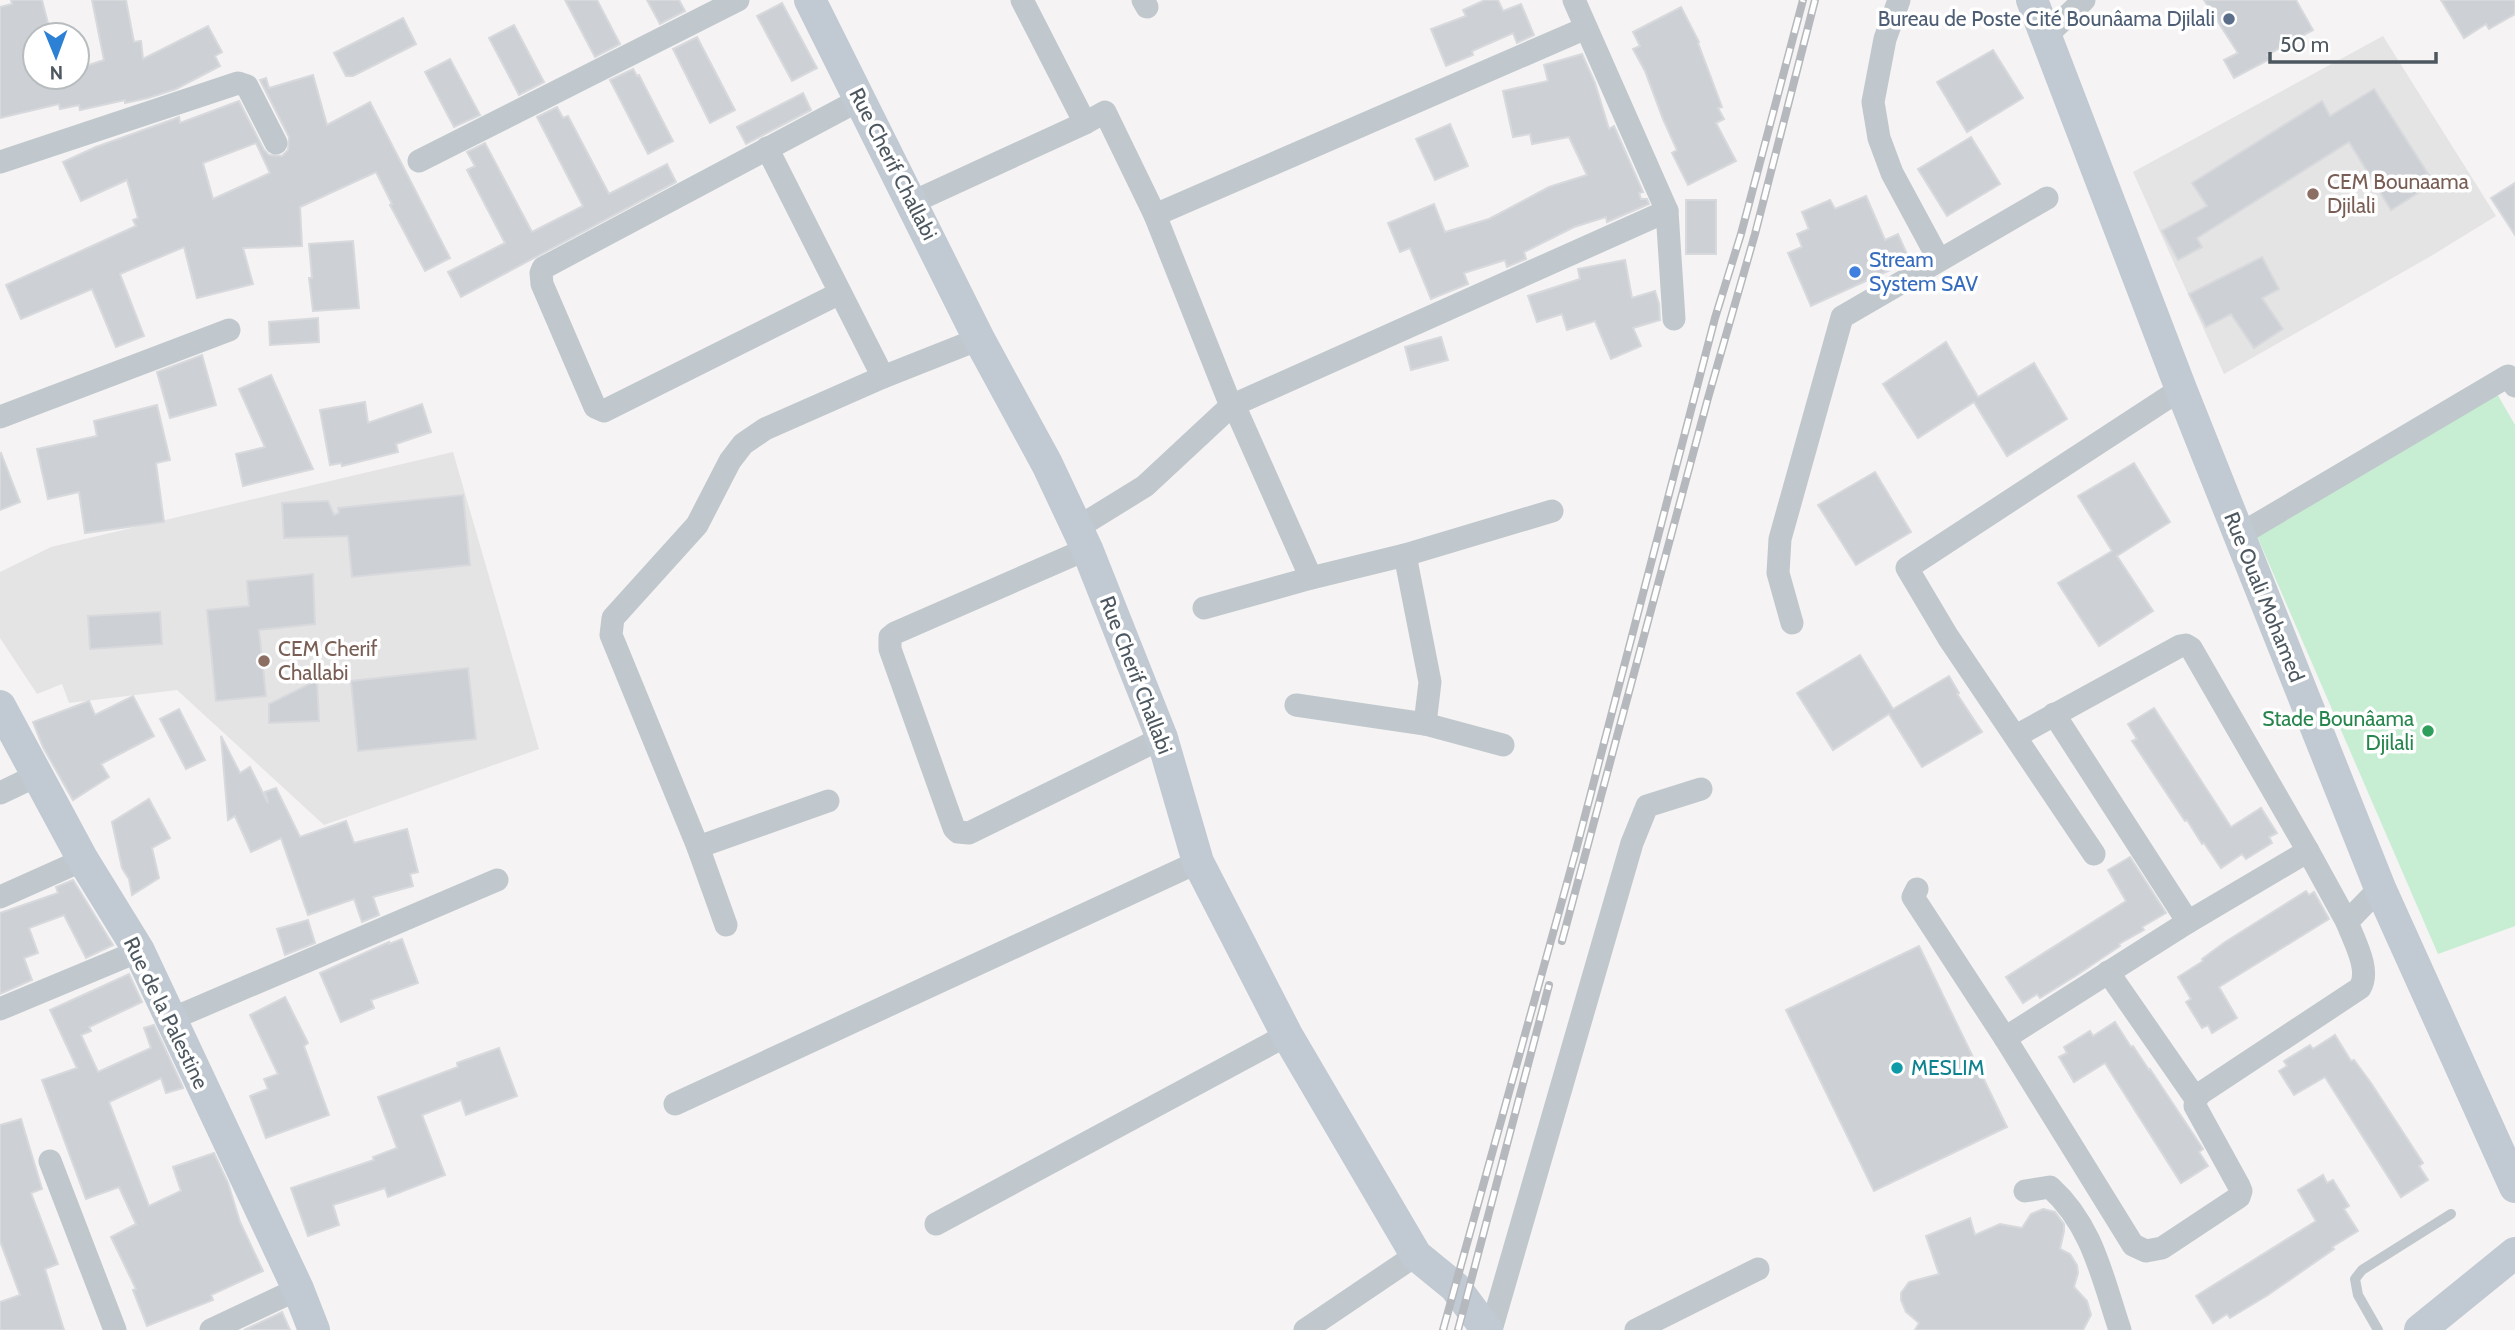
<svg xmlns="http://www.w3.org/2000/svg" width="2515" height="1330" font-family="Cabin,sans-serif">
  <rect width="100%" height="100%" fill="#f5f3f3"/>
  <!-- education -->
  <g fill="#e5e4e4">
    <polygon points="2383,36 2496,216 2431,256 2224,374 2133,172"/>
    <polygon points="453,452 539,749 324,825 177,690 69,703 62,684 37,694 0,638 0,572 51,547"/>
  </g>
  <!-- green -->
  <polygon fill="#c7edd3" points="2496,392 2515,425 2515,926 2438,954 2257,536"/>
  <!-- building -->
  <g fill="#cdd0d4" stroke="#d7d9dd" stroke-width="2" fill-rule="evenodd">
    <polygon points="11,0 42,0 51,35 35,35 35,77 77,77 77,69 104,60 92,0 126,0 134,42 141,41 143,59 208,26 222,52 215,56 220,66 176,89 148,98 125,103 125,100 80,110 79,105 60,109 59,104 0,118 0,7 12,4"/>
    <polygon points="565,0 597,0 620,44 595,57"/>
    <polygon points="647,0 679,0 685,11 660,24"/>
    <polygon points="1485,0 1498,0 1503,11 1521,4 1534,35 1517,43 1513,33 1472,51 1473,55 1446,66 1431,29 1466,16 1463,10"/>
    <polygon points="2204,0 2296,0 2313,30 2267,55 2270,59 2234,78 2224,60 2238,53"/>
    <polygon points="2441,0 2515,0 2515,14 2489,29 2486,24 2464,38"/>
    <polygon points="782,3 817,68 792,81 757,16"/>
    <polygon points="1681,7 1699,42 1698,43 1722,107 1718,108 1724,119 1716,123 1736,161 1688,185 1672,153 1677,150 1663,119 1645,71 1633,49 1640,46 1633,32"/>
    <polygon points="403,18 416,44 353,76 346,76 334,53"/>
    <polygon points="514,25 544,82 519,95 489,38"/>
    <polygon points="697,37 735,110 710,123 673,49"/>
    <polygon points="1993,50 2023,98 1967,132 1937,82"/>
    <polygon points="1582,54 1595,83 1609,129 1614,126 1643,192 1639,193 1641,199 1647,199 1649,204 1607,222 1606,217 1574,227 1524,252 1526,259 1507,267 1505,260 1464,273 1468,284 1431,299 1410,248 1400,252 1388,223 1434,204 1445,232 1489,219 1549,187 1587,175 1569,137 1532,144 1530,134 1513,137 1503,91 1548,81 1544,65"/>
    <polygon points="450,59 480,115 454,127 425,72"/>
    <polygon points="633,69 637,76 639,75 673,141 648,154 610,80"/>
    <path d="M313,75l14,50 43,-23 80,156 -25,13 -35,-66 2,-1 -16,-32 -76,35 2,39 -59,2 10,36 -56,14 -13,-51 -64,27 24,62 -28,11 -24,-58 -71,30 -15,-34 130,-59 -3,-6 5,-2 -11,-38 -46,21 -18,-39 33,-15 78,-28 5,-2 1,6 59,-22 25,49 5,5 13,1 6,-6 1,-13 -29,-57 6,-2 3,10zM256,143l14,30 -57,26 -10,-36z"/>
    <polygon points="2374,89 2434,183 2391,210 2349,142 2197,238 2202,247 2178,260 2162,231 2207,206 2192,183 2322,101 2330,116"/>
    <polygon points="803,93 811,110 746,144 737,127"/>
    <polygon points="557,107 563,118 568,116 609,194 667,164 676,182 461,297 448,272 505,243 467,170 475,166 467,152 485,143 532,232 583,206 537,117"/>
    <polygon points="1450,124 1468,166 1435,180 1416,139"/>
    <polygon points="1971,137 2000,184 1947,216 1918,169"/>
    <polygon points="2515,183 2515,235 2491,198"/>
    <polygon points="1866,196 1885,240 1898,234 1910,261 1811,306 1788,253 1802,247 1797,234 1809,229 1802,212 1830,200 1835,209"/>
    <rect x="1686" y="200" width="30" height="54"/>
    <polygon points="353,241 359,308 313,311 309,278 312,278 309,244"/>
    <polygon points="2262,257 2279,289 2262,298 2283,329 2254,348 2231,314 2206,327 2189,294"/>
    <polygon points="1625,260 1632,298 1655,291 1659,304 1660,320 1633,328 1641,346 1611,359 1595,321 1567,330 1562,314 1537,322 1528,296 1580,279 1578,269"/>
    <polygon points="318,318 319,342 270,345 269,322"/>
    <polygon points="1441,337 1448,360 1411,370 1405,347"/>
    <polygon points="1946,342 1978,397 2034,363 2067,419 2007,456 1974,402 1918,438 1883,384"/>
    <polygon points="202,355 216,405 170,418 157,372"/>
    <polygon points="271,375 313,469 243,486 236,454 265,447 239,389"/>
    <polygon points="365,402 368,423 422,404 431,432 396,444 398,452 342,466 341,463 330,465 320,410"/>
    <polygon points="157,405 170,460 156,463 164,522 85,533 79,492 48,499 37,449 97,436 94,421"/>
    <polygon points="1,453 20,502 0,510 0,454"/>
    <polygon points="2134,463 2170,522 2117,556 2153,611 2099,646 2058,583 2112,551 2078,496"/>
    <polygon points="1875,472 1911,532 1856,565 1818,505"/>
    <polygon points="463,495 470,565 352,577 348,536 284,538 282,503 328,501 334,515 339,513 338,508"/>
    <polygon points="313,574 315,624 259,630 266,696 216,701 207,610 249,606 247,581"/>
    <polygon points="160,612 162,644 90,649 88,616"/>
    <polygon points="1860,655 1893,709 1949,676 1959,693 1957,694 1982,732 1922,767 1889,714 1833,750 1797,693"/>
    <polygon points="468,668 476,739 358,751 351,681"/>
    <polygon points="317,680 319,721 269,723 269,704"/>
    <polygon points="133,696 154,736 101,764 109,777 73,800 43,747 33,722 89,701 95,715"/>
    <polygon points="2154,708 2231,827 2261,808 2277,833 2269,837 2272,843 2246,859 2242,854 2221,868 2204,843 2202,844 2187,820 2185,821 2132,741 2137,739 2128,724"/>
    <polygon points="179,709 205,760 186,769 160,719"/>
    <polygon points="221,736 240,773 250,767 268,803 265,792 276,788 300,837 346,821 354,843 407,829 418,872 410,874 413,886 373,897 379,915 362,922 354,899 308,915 281,838 251,852 235,816 228,820"/>
    <polygon points="149,799 170,838 152,848 159,878 132,895 129,879 122,868 112,822"/>
    <polygon points="2130,857 2166,913 2142,927 2144,930 2119,944 2120,946 2077,975 2040,998 2037,994 2023,1003 2006,977 2126,901 2108,870"/>
    <polygon points="73,880 113,945 86,958 64,915 29,928 38,953 24,958 32,980 0,994 0,913 58,893 56,887"/>
    <polygon points="2306,891 2309,895 2314,892 2329,919 2219,987 2237,1018 2212,1033 2208,1025 2202,1028 2186,1002 2191,999 2178,977 2203,961 2202,959 2225,942"/>
    <polygon points="308,920 315,943 285,955 277,929"/>
    <polygon points="402,939 418,983 371,1000 374,1008 341,1022 320,973 389,942 389,944"/>
    <polygon points="1919,946 2007,1127 1874,1191 1786,1010"/>
    <polygon points="129,974 142,1002 89,1027 91,1031 81,1035 98,1072 151,1048 144,1028 154,1025 182,1085 183,1088 166,1093 161,1078 109,1102 149,1206 181,1191 173,1167 214,1153 228,1183 240,1222 263,1271 211,1295 213,1300 147,1326 133,1290 136,1289 111,1237 136,1224 119,1187 86,1199 42,1080 77,1068 50,1010"/>
    <polygon points="285,997 308,1043 304,1046 329,1115 266,1138 250,1096 268,1089 264,1079 278,1074 250,1015"/>
    <polygon points="2115,1022 2131,1047 2133,1046 2149,1070 2150,1069 2203,1149 2199,1152 2208,1166 2181,1183 2105,1063 2074,1082 2059,1057 2067,1053 2064,1047 2090,1031 2093,1036"/>
    <polygon points="2335,1035 2351,1061 2354,1060 2371,1083 2423,1163 2419,1166 2428,1180 2401,1197 2325,1077 2294,1095 2279,1071 2287,1066 2284,1061 2310,1045 2313,1049"/>
    <polygon points="499,1048 517,1096 466,1115 461,1100 422,1115 445,1175 388,1197 385,1188 333,1205 339,1225 308,1236 291,1188 374,1160 373,1157 397,1148 378,1097 458,1067 457,1063"/>
    <polygon points="21,1119 42,1189 31,1193 58,1264 45,1269 64,1330 0,1330 0,1302 20,1295 0,1241 0,1125"/>
    <polygon points="2323,1175 2327,1183 2333,1180 2349,1206 2344,1209 2358,1231 2332,1247 2334,1249 2268,1295 2230,1318 2227,1314 2213,1323 2196,1296 2316,1221 2298,1190"/>
    <polygon points="2043,1209 2055,1212 2064,1224 2064,1231 2060,1249 2070,1254 2077,1265 2078,1273 2074,1287 2087,1301 2091,1315 2083,1330 1915,1330 1919,1323 1906,1312 1901,1300 1901,1293 1909,1282 1939,1274 1926,1236 1970,1218 1975,1235 2000,1224 2022,1228 2031,1214"/>
    <polygon points="282,1312 290,1330 244,1330"/>
  </g>
  <g fill="none" stroke-linecap="round" stroke-linejoin="round">
    <!-- lane -->
    <polyline stroke="#c0c8cd" stroke-width="10" points="2378,1330 2358,1295 2355,1279 2362,1270 2451,1214"/>
    <!-- street -->
    <g stroke="#c0c8cd" stroke-width="23">
      <polyline points="1143,0 1147,7"/>
      <polyline points="1574,0 1667,211 1674,319"/>
      <polyline points="1899,0 1885,39 1873,102 1879,138 1892,173 1939,260"/>
      <polyline points="2045,37 2084,0"/>
      <polyline points="767,148 883,377"/>
      <polyline points="419,161 738,0"/>
      <polyline points="0,162 238,83 247,86 276,143"/>
      <polyline points="913,202 1085,123 1022,0"/>
      <polyline points="1155,215 1586,28"/>
      <polyline points="840,293 604,411 595,407 542,284 541,273 543,268 861,99"/>
      <polyline points="0,417 229,330"/>
      <polyline points="1077,528 1145,486 1231,406 1155,215 1105,112 1085,123"/>
      <polyline points="2239,535 2508,376 2515,386"/>
      <polyline points="1087,549 895,633 890,637 890,649 954,828 958,832 969,833 1162,738"/>
      <polyline points="1405,555 1552,511"/>
      <polyline points="1204,608 1311,578 1238,414 1231,406 1667,211"/>
      <polyline points="1792,623 1778,573 1780,539 1842,317 2047,198"/>
      <polyline points="1296,705 1425,724 1430,682 1405,555 1311,578"/>
      <polyline points="2054,714 2188,922"/>
      <polyline points="1425,724 1503,745"/>
      <polyline points="2016,736 2180,646 2186,645 2191,648 2308,851"/>
      <polyline points="0,793 38,775"/>
      <polyline points="698,847 828,801"/>
      <polyline points="2094,854 1948,637 1907,568 2181,389"/>
      <path d="M1917,889l-4,8 92,141 128,207 13,6 16,-3 77,-51 2,-6 -2,-5 -44,-80 1,-7 5,-6 159,-105c11,-18 -6,-47 -13,-66l33,-34"/>
      <polyline points="0,897 83,860"/>
      <polyline points="726,925 698,847 611,635 613,618 697,525 730,461 743,444 765,429 883,377 979,339"/>
      <polyline points="2108,972 2196,1099"/>
      <polyline points="0,1009 139,951"/>
      <polyline points="169,1020 497,880"/>
      <polyline points="2005,1038 2188,922 2308,851 2347,922"/>
      <polyline points="675,1104 1198,862"/>
      <polyline points="50,1161 115,1330"/>
      <path d="M2025,1191l25,-4c43,39 52,90 70,143"/>
      <polyline points="936,1224 1287,1035"/>
      <polyline points="211,1330 298,1289"/>
      <polyline points="1305,1330 1416,1255"/>
      <polyline points="1491,1330 1632,843 1647,806 1701,789"/>
      <polyline points="1636,1330 1758,1269"/>
    </g>
    <!-- secondary -->
    <g stroke="#c1cad2" stroke-width="32">
      <polyline points="810,0 979,339 1047,464 1087,549 1162,738 1198,862 1287,1035 1416,1255 1455,1287 1487,1330"/>
      <polyline points="2032,0 2181,389 2380,888 2515,1187"/>
      <polyline points="0,706 83,860 139,951 298,1289 314,1330"/>
      <polyline points="2420,1330 2515,1253"/>
    </g>
    <defs>
      <g id="rail">
        <polyline points="1562,941 1708,398 1755,234 1815,0"/>
        <polyline points="1443,1330 1575,854 1715,318 1741,234 1803,0"/>
        <polyline points="1458,1330 1549,985"/>
      </g>
    </defs>
    <!-- rail casing -->
    <use href="#rail" stroke="#b5b8bc" stroke-width="8"/>
    <!-- rail -->
    <use href="#rail" stroke="#fff" stroke-width="5" stroke-dasharray="16" stroke-linecap="butt"/>
  </g>
  <!-- markers -->
  <circle fill="#5c6f8a" stroke="#fff" stroke-width="2.5" cx="2229" cy="19" r="7"/>
  <g fill="#8d6e63" stroke="#fff" stroke-width="2.5">
    <circle cx="2313" cy="194" r="7"/>
    <circle cx="264" cy="661" r="7"/>
  </g>
  <circle fill="#3f7fe0" stroke="#fff" stroke-width="2.5" cx="1855" cy="272" r="7"/>
  <circle fill="#2e9e5b" stroke="#fff" stroke-width="2.5" cx="2428" cy="731" r="7"/>
  <circle fill="#0f9aa8" stroke="#fff" stroke-width="2.5" cx="1897" cy="1068" r="7"/>
  <g text-anchor="middle" stroke-width="7" stroke-linejoin="round" paint-order="stroke">
    <!-- service labels -->
    <g font-size="21" fill="#4e5e75" stroke="#fff" text-anchor="end">
      <text x="2215" y="26">Bureau de Poste Cité Bounâama Djilali</text>
    </g>
    <!-- street labels -->
    <g font-size="21" fill="#4c575f" stroke="#fff">
      <text transform="translate(893 164) rotate(63)" y="7">Rue Cherif Challabi</text>
      <text transform="translate(2264 597) rotate(68)" y="7">Rue Ouali Mohamed</text>
      <text transform="translate(1136 675) rotate(69)" y="7">Rue Cherif Challabi</text>
      <text transform="translate(166 1013) rotate(64)" y="7">Rue de la Palestine</text>
    </g>
    <!-- education labels -->
    <g font-size="21" fill="#785e54" stroke="#fff" text-anchor="start">
      <text x="2327" y="189">CEM Bounaama<tspan x="2327" dy="24">Djilali</tspan></text>
      <text x="278" y="656">CEM Cherif<tspan x="278" dy="24">Challabi</tspan></text>
    </g>
    <!-- shop labels -->
    <g font-size="21" fill="#366cbe" stroke="#fff" text-anchor="start">
      <text x="1869" y="267">Stream<tspan x="1869" dy="24">System SAV</tspan></text>
    </g>
    <!-- leisure labels -->
    <g font-size="21" fill="#27864d" stroke="#fff" text-anchor="end">
      <text x="2414" y="726">Stade Bounâama<tspan x="2414" dy="24">Djilali</tspan></text>
    </g>
    <!-- culture labels -->
    <g font-size="21" fill="#0d838f" stroke="#fff" text-anchor="start">
      <text x="1911" y="1075">MESLIM</text>
    </g>
  </g>
  <!-- north arrow -->
  <g transform="translate(56 56) rotate(179)"><circle r="33" fill="#ffffff" stroke="#b7bcbf" stroke-width="2"/>
  <path d="M0-5L12 26L0 18L-12 26Z" fill="#2d81d5"/>
  <text y="-10" font-size="19" font-weight="bold" text-anchor="middle" fill="#4c575f">N</text>
  </g>
  <!-- scale -->
  <path d="M2270 52v10h166v-10" fill="none" stroke="#4c575f" stroke-width="3.5"/>
  <text x="2280" y="52" font-size="21" fill="#4c575f" stroke="#ffffff" stroke-width="5" paint-order="stroke">50 m</text>
</svg>
